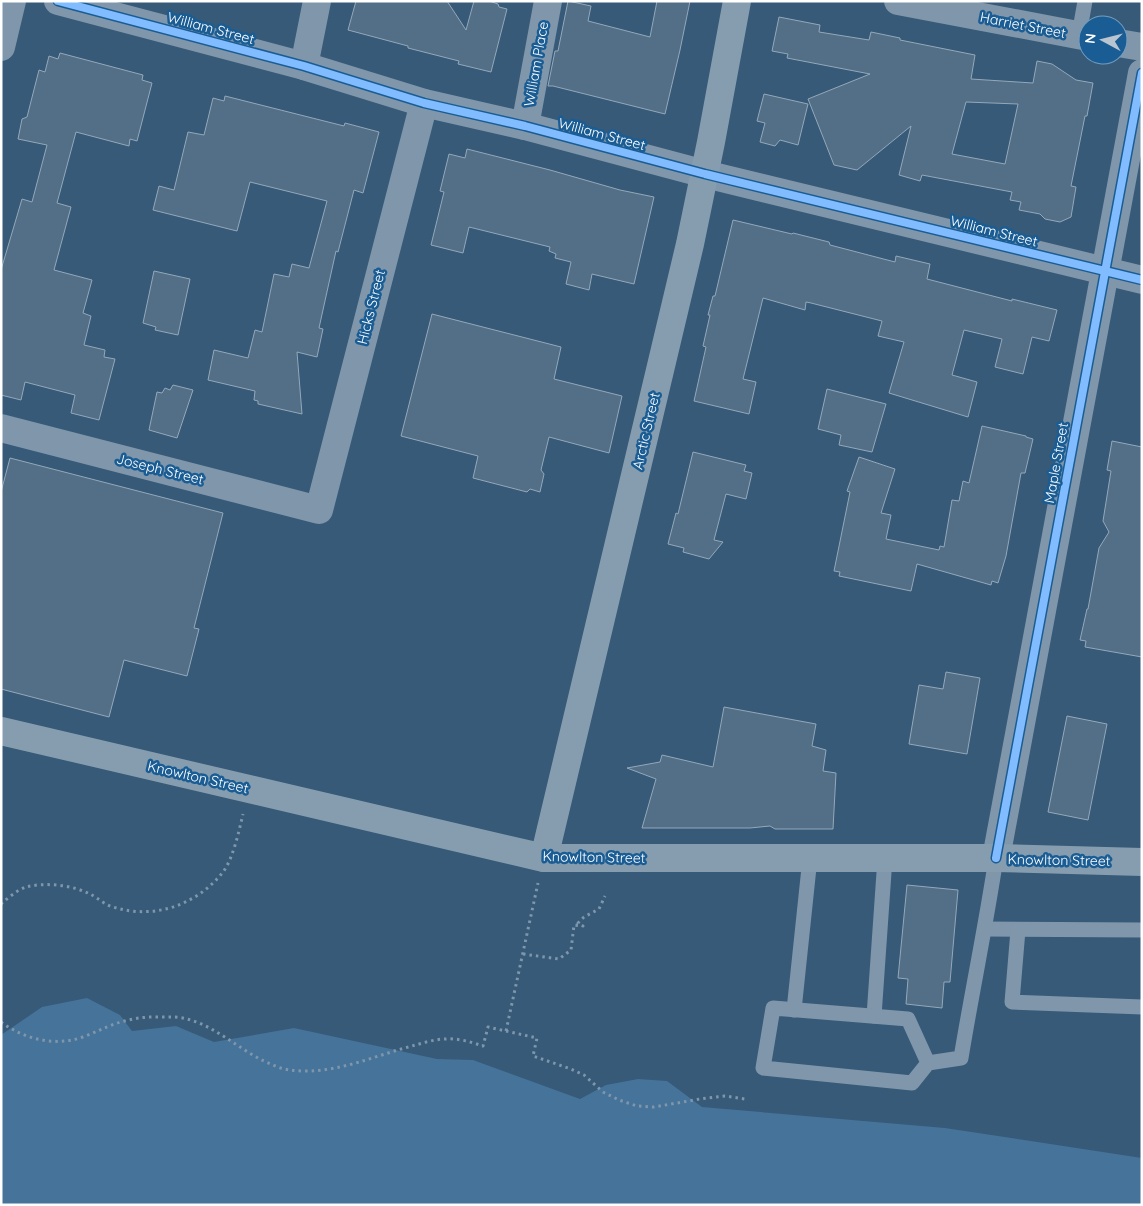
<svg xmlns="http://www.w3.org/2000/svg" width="1143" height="1206" font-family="Quicksand,sans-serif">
  <rect width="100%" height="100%" fill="#365a78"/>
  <!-- water -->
  <polygon fill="#457399" points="87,998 120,1015 132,1031 176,1026 214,1042 294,1028 437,1059 473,1060 580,1099 606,1085 638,1079 667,1081 702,1107 945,1128 1142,1158 1142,1205 1,1205 1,1035 42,1007"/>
  <!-- building -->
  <g fill="#536f87" stroke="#94a8b9" fill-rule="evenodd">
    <polygon points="356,1 447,1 466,30 474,1 489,1 498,4 499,7 507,9 491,72 458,64 459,61 408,48 408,46 348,30"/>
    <polygon points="568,1 591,6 588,21 650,37 657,1 690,1 680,50 665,114 553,86 548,86 555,51 558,51"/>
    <path d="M779,17l41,8 -1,7 50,8 2,-8 29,6v2l75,15 -4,24 62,4 4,-22 15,3 24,16 17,3 -6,33h-2l-14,70 5,1 -5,30 -11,5 -15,-3 -5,-5 -21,-4 2,-8 -11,-2 2,-8 -90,-17 -2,6 -21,-6 12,-49 -54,44 -23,-5 -26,-66 62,-25 -83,-16 1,-4 -16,-3zM966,102l52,2 -13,60 -53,-10z"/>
    <polygon points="60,53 143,75 142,80 152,83 137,141 130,139 129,146 76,132 57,203 71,207 54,270 92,280 83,313 91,316 84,345 105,350 104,357 115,359 99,420 71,413 75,395 25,382 21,400 1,395 1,270 22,199 32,202 47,145 18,139 22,119 27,117 39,70 45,72 49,56 58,59"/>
    <polygon points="764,94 808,104 798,145 780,140 775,146 760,142 765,123 757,121"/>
    <polygon points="225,96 344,126 345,123 379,132 363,193 354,190 338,252 336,251 319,328 323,329 317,357 297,352 302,414 258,404 258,401 254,400 255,391 208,380 214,350 248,358 255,330 262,332 274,274 289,277 292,264 309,268 327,201 250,182 237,231 153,210 159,186 174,190 188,132 204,135 213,98 224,101"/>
    <polygon points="467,149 550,170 620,190 654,197 634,284 592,274 589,290 566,284 571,262 555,258 556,254 549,251 550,247 469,227 463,253 431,245 444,192 440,191 449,154 465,158"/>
    <polygon points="733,220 792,234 793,233 829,242 830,245 895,262 896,256 930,264 927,279 1012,301 1012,299 1057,310 1049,341 1032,337 1023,374 995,367 1002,339 964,330 952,375 977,382 968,417 889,393 904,342 878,336 882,321 811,303 806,302 805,310 763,298 743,379 756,382 749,414 694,401 706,347 703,346 710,315 708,315 713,296 715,296"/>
    <polygon points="154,271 190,279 178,335 155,330 156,327 143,323"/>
    <polygon points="432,314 561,347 554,379 622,396 609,453 549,437 541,470 544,474 540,492 530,489 527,492 473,478 478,456 401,436"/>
    <polygon points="173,385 193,390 177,438 149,430 157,392 162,393 165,388 170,390"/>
    <polygon points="827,389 886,404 872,452 839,445 841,435 818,429"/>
    <polygon points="982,426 1026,436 1026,437 1033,439 1025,473 1021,473 1006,556 998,583 992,581 991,585 917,564 911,591 839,576 840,572 834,571 850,492 847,491 859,457 895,469 881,513 891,515 886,539 939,550 940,546 944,547 952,500 959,501 963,481 969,483"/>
    <polygon points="1112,441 1142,447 1142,657 1085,647 1086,641 1080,640 1087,609 1088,609 1099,548 1109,532 1103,521 1111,471 1107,470"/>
    <polygon points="693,452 746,465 744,471 752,473 746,499 726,494 714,540 723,542 709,559 683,552 684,548 668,544 676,513 678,514"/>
    <polygon points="10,458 223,513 194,628 199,629 187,676 124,660 109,717 1,689 1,492"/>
    <polygon points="946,672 980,678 967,754 909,744 919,685 943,689"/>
    <polygon points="724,707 816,724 812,746 826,750 823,771 836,773 833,829 775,829 770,826 750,828 642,828 656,779 627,768 660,762 662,755 713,767"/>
    <polygon points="1067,716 1107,724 1088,820 1048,812"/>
    <polygon points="907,885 958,890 950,982 944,982 942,1008 906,1004 908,979 898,978"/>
  </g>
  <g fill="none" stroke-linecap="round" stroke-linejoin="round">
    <!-- path -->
    <g stroke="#7f96ab" stroke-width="3" stroke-dasharray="2.5 4" stroke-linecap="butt">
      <path d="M1,904c7,-6 16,-14 25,-17 20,-5 46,-2 64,7 8,4 15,11 23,13 41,13 84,-2 110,-35 10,-13 16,-41 20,-58"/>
      <polyline points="523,954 559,959 571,950 574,925 583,926 578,923 584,917 599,909 605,896"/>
      <path d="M1,1022c23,17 54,25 82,15 16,-6 30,-14 46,-17 15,-4 31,-3 46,-3 37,3 64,35 98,48 10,5 21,6 33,6 37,0 71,-16 106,-25 11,-3 23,-7 34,-7 12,-1 25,3 37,7l5,-19 49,11 -4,18 38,13 13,6 19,17 16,8 18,6 17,1 46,-8 25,-3 20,3"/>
      <polyline points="506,1031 538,883"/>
    </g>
    <!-- service -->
    <g stroke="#7f96ab" stroke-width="15">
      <polyline points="1079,35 1085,1"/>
      <polyline points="985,929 1142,930"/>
      <polyline points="1018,930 1012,1002 1142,1007"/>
      <polyline points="794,1010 810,858"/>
      <polyline points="874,1016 885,858"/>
      <path d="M928,1063l-20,-44 -135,-11 -10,60 149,15 16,-20 33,-5c11,-67 25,-133 35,-200"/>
    </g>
    <!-- minor -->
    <g stroke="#7f96ab" stroke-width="28">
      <polyline points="58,1 304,66 424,103 525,126 705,174 1142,280"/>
      <polyline points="898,1 1088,37"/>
      <polyline points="1118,43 1142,47"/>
      <polyline points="1,47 12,1"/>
      <polyline points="304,66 317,1"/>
      <polyline points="525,126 548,1"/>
      <polyline points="1,428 319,510 424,103"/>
      <polyline points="996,858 1142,73"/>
    </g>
    <!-- secondary -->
    <g stroke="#869daf" stroke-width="28">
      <polyline points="1,731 544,858 996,858 1142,862"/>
      <polyline points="544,858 690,244 711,142 737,1"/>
    </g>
    <defs>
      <g id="cycleway">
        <polyline points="58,1 304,66 424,103 525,126 705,174 1142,280"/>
        <polyline points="996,858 1142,73"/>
      </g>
    </defs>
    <!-- cycleway casing -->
    <use href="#cycleway" stroke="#1a5d94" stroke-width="11"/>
    <!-- cycleway -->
    <use href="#cycleway" stroke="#80bcff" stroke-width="8"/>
  </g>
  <g text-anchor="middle" stroke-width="5" stroke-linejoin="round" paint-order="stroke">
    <!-- street labels -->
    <g font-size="14" fill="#fff" stroke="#1a5d94">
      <text transform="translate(1023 25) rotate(11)" y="5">Harriet Street</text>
      <text transform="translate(211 28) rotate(15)" y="5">William Street</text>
      <text transform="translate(536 64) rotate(-80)" y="5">William Place</text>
      <text transform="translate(602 134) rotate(15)" y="5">William Street</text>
      <text transform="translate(994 231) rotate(14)" y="5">William Street</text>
      <text transform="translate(371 307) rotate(-76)" y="5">Hicks Street</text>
      <text transform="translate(646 431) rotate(-77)" y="5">Arctic Street</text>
      <text transform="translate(1056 463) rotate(-80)" y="5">Maple Street</text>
      <text transform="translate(160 469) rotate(14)" y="5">Joseph Street</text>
      <text transform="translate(198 777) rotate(13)" y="5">Knowlton Street</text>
      <text transform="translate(594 857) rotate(1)" y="5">Knowlton Street</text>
      <text transform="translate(1059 860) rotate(1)" y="5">Knowlton Street</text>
    </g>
  </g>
  <!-- border -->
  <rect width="1143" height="1206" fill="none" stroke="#ffffff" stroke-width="5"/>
  <!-- north arrow -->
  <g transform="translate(1103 40) rotate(277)"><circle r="24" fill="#1a5d94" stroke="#769ebf"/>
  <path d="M0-4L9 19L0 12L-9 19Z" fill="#b9c5d0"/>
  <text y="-8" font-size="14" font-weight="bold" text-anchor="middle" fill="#ffffff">N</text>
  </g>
</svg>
